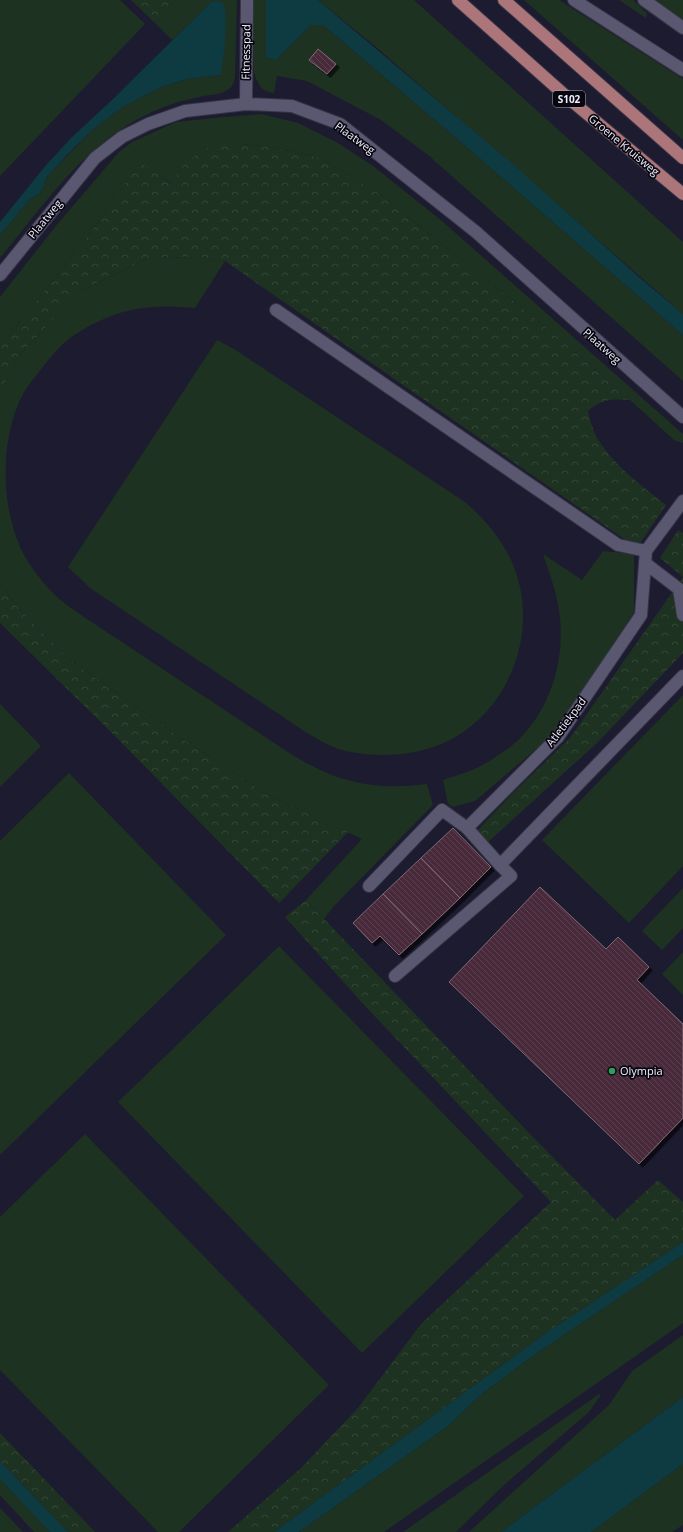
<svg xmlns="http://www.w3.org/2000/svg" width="683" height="1532" font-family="'Open Sans',sans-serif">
  <defs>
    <pattern id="forest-crowns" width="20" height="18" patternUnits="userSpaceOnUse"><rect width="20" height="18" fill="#1d3220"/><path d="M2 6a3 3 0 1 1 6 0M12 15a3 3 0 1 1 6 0" fill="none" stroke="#334636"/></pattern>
    <pattern id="building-back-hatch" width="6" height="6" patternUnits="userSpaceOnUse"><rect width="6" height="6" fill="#482b3b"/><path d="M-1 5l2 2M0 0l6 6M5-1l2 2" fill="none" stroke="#5a404f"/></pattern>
    <filter id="shadow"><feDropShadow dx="3.5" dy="3.5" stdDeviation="0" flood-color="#0009"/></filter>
  </defs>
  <rect width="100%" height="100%" fill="#1d1b30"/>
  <!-- grass -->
  <g fill="#1d3220">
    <polygon points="0,0 120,0 145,24 0,176"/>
    <path d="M176,0h61l-2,78c-1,3 -2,8 -5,10 -8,8 -21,6 -31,9 -16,3 -32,8 -47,15 -67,30 -107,92 -152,146v-23l30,-36 9,-5 5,-8 2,-8 44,-46 31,-24 40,-21 26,-8 34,-4 -10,-73 -39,38 -17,-17z"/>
    <path d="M253,0h13v58l10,2 35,-35h12l133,113 227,197v46l-255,-226 -47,-35 -74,-39 -30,-5 -3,17c-13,-2 -15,-7 -20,-20z"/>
    <polygon points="318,0 414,0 683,242 683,314 376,47"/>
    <polygon points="524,0 559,0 683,79 683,140"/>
    <polygon points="619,0 633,0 647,13 646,18"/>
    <polygon points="655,0 683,0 683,20"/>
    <polygon points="261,114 298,123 338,143 373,166 442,221 683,434 683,443 675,441 630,400 618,391 601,374 537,320 378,193 320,158 278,148 242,144 183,165 172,184 140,163 91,232 0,347 0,297 55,227 119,152 132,142 176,122 224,117"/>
    <path d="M198,257l27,4 -30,47c-29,-3 -59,-2 -86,9 -18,7 -38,18 -51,32 -6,6 -11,13 -16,19 -6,8 -13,16 -18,24 -24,44 -24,111 -3,157 8,16 20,32 34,46 8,8 19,15 29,22l207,137c45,28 82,37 136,30l6,21 -98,100 -11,14 -18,-19 56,-61 -96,-45 -85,-56 -111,-78 -51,-51 -19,-25v-191l19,-37 58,-63 71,-35z"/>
    <path d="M217,340l17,9 231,153c18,16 34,33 45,56 32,66 3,152 -64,184 -31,14 -66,16 -100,9 -14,-3 -27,-11 -39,-18l-217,-145 -22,-21z"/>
    <path d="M603,551l31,3v58l-79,121 -80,68 -22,6 -5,-3 -5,-24c15,-5 32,-10 45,-18 12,-8 27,-17 36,-28 28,-31 40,-75 36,-116 -2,-22 -10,-43 -17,-64l39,26z"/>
    <polygon points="683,695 683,866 629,923 542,840"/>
    <polygon points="0,704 41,746 0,787"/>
    <polygon points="69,773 226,935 0,1155 0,841"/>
    <polygon points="683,888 683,928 662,950 642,931"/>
    <polygon points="279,946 524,1196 362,1353 118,1102"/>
    <polygon points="683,952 683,995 662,974"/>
    <polygon points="85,1134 329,1385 179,1532 158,1532 0,1370 0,1217"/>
    <polygon points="683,1255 683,1323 384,1532 299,1532 448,1426 483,1393 526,1361 558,1339"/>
    <polygon points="683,1335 683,1397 501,1532 469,1532 609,1405 632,1371"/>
    <polygon points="599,1394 601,1395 589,1412 504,1485 456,1532 403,1532"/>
    <polygon points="683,1464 683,1525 672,1532 591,1532"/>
    <polygon points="0,1479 50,1532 34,1532 0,1495"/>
    <polygon points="0,1508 23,1532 0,1532"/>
  </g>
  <!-- forest -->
  <g fill="url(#forest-crowns)">
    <polygon points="131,0 176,0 155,23"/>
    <path d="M242,144l36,4 42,10 58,35 159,127 64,54 17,17 12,9c-18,-1 -27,-2 -42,11 1,5 2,10 4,15 9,30 50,60 74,79l-29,43 -412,-287 -27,-4 -50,1 -71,35 -58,63 -19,37v-46l91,-115 49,-70 31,22 12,-19 21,-16z"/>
    <polygon points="678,530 683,533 683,653 598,742 488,842 477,831 513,793 570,738 683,577 660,558"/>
    <polygon points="0,584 19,609 70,660 181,738 266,794 348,832 279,903 115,736 0,623"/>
    <polygon points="306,900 528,1132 615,1220 658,1180 683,1202 683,1242 543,1335 274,1532 228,1532 300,1469 358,1408 421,1324 551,1202 366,1007 285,917"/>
    <polygon points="0,1433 95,1532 68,1532 0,1461"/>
  </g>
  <!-- water -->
  <g fill="#0d3b41">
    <polygon points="266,0 318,0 515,166 640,278 683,314 683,335 456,138 323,25 311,25 276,60 266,58"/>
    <path d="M219,1l5,2c4,24 0,48 -3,72l-34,4 -26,8 -40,21 -31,24 -23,23 -21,23 -2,8 -5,8 -9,5 -30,36v-13l47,-58 25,-27 38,-35 101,-100z"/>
    <polygon points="683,1242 683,1255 558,1339 526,1361 483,1393 448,1426 299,1532 274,1532 543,1335"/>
    <polygon points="683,1397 683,1464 591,1532 501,1532"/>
    <polygon points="0,1461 68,1532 50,1532 44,1526 0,1479"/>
  </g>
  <!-- building -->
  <g fill="url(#building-back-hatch)" stroke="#826775" filter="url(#shadow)">
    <polygon points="318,49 336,64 327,74 309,60"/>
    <polygon points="453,828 491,867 460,898 421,858"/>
    <polygon points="421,858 460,898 422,934 383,894"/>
    <polygon points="540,887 606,949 618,937 649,967 637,980 683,1024 683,1118 639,1164 449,982"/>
    <polygon points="383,894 422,934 399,955 380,936 372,943 353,923"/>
  </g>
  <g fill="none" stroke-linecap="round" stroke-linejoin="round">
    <defs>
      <g id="minor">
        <polyline points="574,0 683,70"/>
        <polyline points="644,0 683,28"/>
        <polyline points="246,104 247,0"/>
        <polyline points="0,275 95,158 122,137 148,124 185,111 246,104 292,106 340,124 476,232 683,417"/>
        <polyline points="276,310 618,545 646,551"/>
        <polyline points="645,563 679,589 683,615"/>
        <polyline points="467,828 500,865"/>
        <polyline points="369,886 442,810 467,828 558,737 641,615 646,551 683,501"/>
        <polyline points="395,976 511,876 500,865 683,676"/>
      </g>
      <g id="major">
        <polyline points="458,0 568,98 683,194"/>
        <polyline points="504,0 683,158"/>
      </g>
    </defs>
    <!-- minor casing -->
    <use href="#minor" stroke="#363445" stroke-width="14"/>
    <!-- major casing -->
    <use href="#major" stroke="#363445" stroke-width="14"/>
    <!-- minor -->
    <use href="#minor" stroke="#5a5871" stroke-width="12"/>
    <!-- major -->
    <use href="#major" stroke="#ac757a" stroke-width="12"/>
  </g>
  <!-- markers -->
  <circle fill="#2e9e5b" stroke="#080710" stroke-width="1.5" cx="612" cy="1071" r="4"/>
  <g text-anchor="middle" stroke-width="3.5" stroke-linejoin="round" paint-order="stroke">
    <!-- shield labels -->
    <rect fill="#080710" stroke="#aaa9b7" stroke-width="1" x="553" y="91" width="32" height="16" rx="3"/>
    <g font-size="10" font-weight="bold" fill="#f0effe">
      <text x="569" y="103">S102</text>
    </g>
    <!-- street labels -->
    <g font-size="11" fill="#f0effe" stroke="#080710">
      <text transform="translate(246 52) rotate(-89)" y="4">Fitnesspad</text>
      <text transform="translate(355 138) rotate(36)" y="4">Plaatweg</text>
      <text transform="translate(624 145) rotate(40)" y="4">Groene Kruisweg</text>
      <text transform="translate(45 219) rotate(-51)" y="4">Plaatweg</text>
      <text transform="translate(602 346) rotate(42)" y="4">Plaatweg</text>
      <text transform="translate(566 722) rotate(-53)" y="4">Atletiekpad</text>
    </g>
    <!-- poi labels -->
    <g font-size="11" fill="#f0effe" stroke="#080710" text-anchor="start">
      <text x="620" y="1075">Olympia</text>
    </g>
  </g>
</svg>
